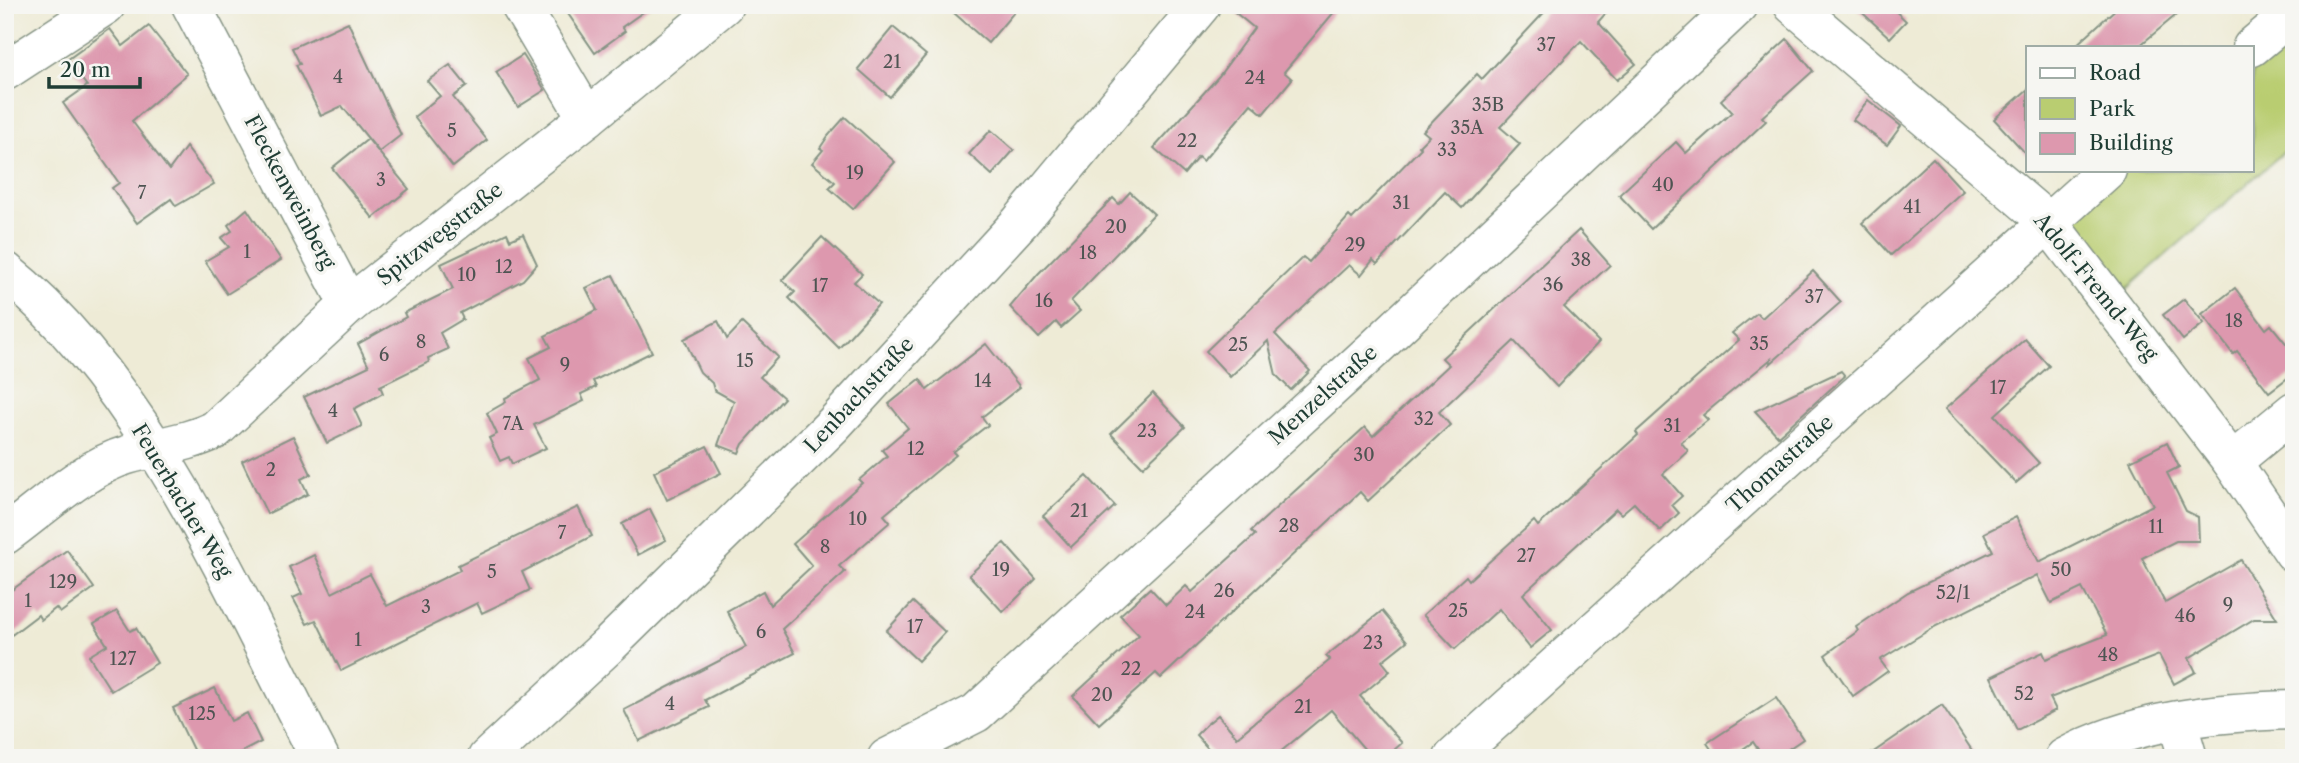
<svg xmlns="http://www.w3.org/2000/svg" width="2299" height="763" font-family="'Libre Caslon Text',serif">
  <rect width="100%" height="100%" fill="#f6f6f2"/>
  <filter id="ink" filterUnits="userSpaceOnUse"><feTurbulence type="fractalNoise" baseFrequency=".0143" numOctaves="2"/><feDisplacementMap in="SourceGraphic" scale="14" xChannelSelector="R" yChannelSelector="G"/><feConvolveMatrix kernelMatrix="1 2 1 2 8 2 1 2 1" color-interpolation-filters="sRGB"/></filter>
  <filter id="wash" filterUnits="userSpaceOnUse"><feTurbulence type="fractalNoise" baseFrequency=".00686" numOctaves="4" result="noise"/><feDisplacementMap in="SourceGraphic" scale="28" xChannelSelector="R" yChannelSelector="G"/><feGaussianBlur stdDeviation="1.57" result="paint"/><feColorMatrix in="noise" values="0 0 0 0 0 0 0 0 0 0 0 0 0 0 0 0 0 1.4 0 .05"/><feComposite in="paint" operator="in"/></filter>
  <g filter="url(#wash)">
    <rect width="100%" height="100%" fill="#eeebd6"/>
    <!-- green -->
    <polygon fill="#b9cd71" stroke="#6c8552" stroke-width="2" points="2294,12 2294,143 2112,302 2047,221 2107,170 2252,170 2252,47"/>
    <g id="blocks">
      <!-- building -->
      <g fill="#dd98ae">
        <polygon points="562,5 653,5 622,27 625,31 595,53"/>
        <polygon points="945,5 1020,5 988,43"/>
        <polygon points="1226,5 1340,5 1284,72 1292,79 1263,114 1251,104 1203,161 1198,157 1184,174 1154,148 1219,76 1254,28"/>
        <polygon points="1551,5 1613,5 1598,22 1636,64 1617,80 1581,41 1500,127 1520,144 1462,208 1445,192 1377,264 1373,260 1361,275 1349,265 1275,334 1310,371 1291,390 1276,375 1268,341 1230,377 1206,351 1303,257 1309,262 1349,216 1352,219 1421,148 1419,146 1429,136 1423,131 1477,74 1482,79"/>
        <polygon points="1854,5 1889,5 1906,21 1890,38"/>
        <polygon points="2120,5 2188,5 2138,47 2074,47"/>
        <polygon points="348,22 401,135 379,152 342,106 321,116 296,65 300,64 292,48"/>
        <polygon points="149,26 187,74 132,121 169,170 186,147 214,184 176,206 171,199 137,223 112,188 119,183 63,103 87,86 67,60 110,29 123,46"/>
        <polygon points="893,27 926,55 890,97 858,69"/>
        <polygon points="1787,39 1813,71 1762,117 1766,121 1651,229 1619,195 1676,142 1686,153 1732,112 1721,100"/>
        <polygon points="523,55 545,90 518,107 496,72"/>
        <polygon points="450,65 467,86 453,97 487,140 453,167 414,117 440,96 427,81"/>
        <polygon points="2028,89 2028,156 1994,119"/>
        <polygon points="1868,100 1901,126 1887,145 1853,120"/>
        <polygon points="845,117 895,162 853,209 829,188 835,182 812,163 823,150 820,148 828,136"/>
        <polygon points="991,130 1014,150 992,175 969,154"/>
        <polygon points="368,139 409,189 373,218 332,168"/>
        <polygon points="1933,158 1963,191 1891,255 1862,223"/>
        <polygon points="1130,192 1154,214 1071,301 1080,311 1061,328 1056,322 1039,338 1010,307 1038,274 1113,198 1119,204"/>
        <polygon points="247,209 281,260 227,294 205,261 229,247 221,238 232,231 228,225"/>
        <polygon points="1579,230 1610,265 1564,307 1599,342 1557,387 1514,341 1439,412 1450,425 1368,501 1360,492 1161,678 1156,673 1099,724 1073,696 1139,635 1120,615 1150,588 1166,605 1186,586 1192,592 1255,535 1251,531 1365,427 1373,436 1449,365 1442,358"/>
        <polygon points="507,233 510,240 523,234 537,264 523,280 460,313 463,319 440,333 448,349 428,358 429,362 380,386 383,393 354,409 362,426 327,443 304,397 369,366 358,344 406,317 404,313 453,289 441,264"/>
        <polygon points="822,237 862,274 854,282 879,304 839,348 789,298 795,292 782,280"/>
        <polygon points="1813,271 1841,302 1770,364 1771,359 1703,415 1708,420 1681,442 1688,451 1663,474 1682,496 1672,505 1679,513 1660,531 1634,503 1621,514 1616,509 1523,594 1552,630 1530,648 1499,609 1455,649 1423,615 1466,576 1469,580 1534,521 1538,526 1638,435 1636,432 1739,340 1732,333 1757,313 1762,318"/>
        <polygon points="613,275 652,352 593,381 596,387 581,394 584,401 534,425 546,448 512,464 509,457 500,461 489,438 497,434 487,413 506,402 505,398 540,380 529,358 551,347 545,336 597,310 586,288"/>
        <polygon points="2235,288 2266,329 2271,325 2294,353 2294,373 2269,392 2237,351 2233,354 2202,314"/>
        <polygon points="2184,299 2204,323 2183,340 2163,315"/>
        <polygon points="718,321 727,339 742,323 778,357 760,377 784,398 743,444 739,453 718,445 734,401 714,390 712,383 700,372 684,339"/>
        <polygon points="2025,339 2049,366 1995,415 2039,463 2016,483 1945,409"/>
        <polygon points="986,344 1020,387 982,417 988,425 953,452 956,455 884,515 890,522 839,566 845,572 782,629 795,653 705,700 709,707 639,741 624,710 746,647 727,611 763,591 770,605 812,566 793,544 862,483 859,480 887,456 882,450 908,428 889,404 920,379 927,390"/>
        <polygon points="1841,371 1845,376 1778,436 1755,411"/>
        <polygon points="1153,393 1185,427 1143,467 1111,434"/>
        <polygon points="293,436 311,474 301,479 308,494 267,514 242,461"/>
        <polygon points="2167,442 2179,467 2167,473 2186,511 2198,517 2199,541 2176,541 2142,558 2165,603 2241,560 2277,619 2254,619 2189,658 2196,672 2174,684 2159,655 2050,698 2056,710 2017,730 1991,677 2043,652 2046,659 2107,635 2082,588 2051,603 2037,575 1934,627 1880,660 1888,671 1853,696 1825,655 1858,631 1856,627 1908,592 1993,551 1984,533 2016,517 2039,562 2153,505 2130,461"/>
        <polygon points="707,446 721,473 667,500 654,472"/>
        <polygon points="1087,476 1115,506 1071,547 1043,516"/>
        <polygon points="578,507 592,536 522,572 530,590 482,613 477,603 341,671 316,620 307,624 293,598 302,594 289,567 314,555 332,593 370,574 387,606 460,570 458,565"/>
        <polygon points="650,509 666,540 638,555 622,524"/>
        <polygon points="1004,543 1036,579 1003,612 969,575"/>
        <polygon points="67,550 94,588 60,613 56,608 41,620 38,615 5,640 5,595"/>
        <polygon points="913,602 945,632 918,661 886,631"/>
        <polygon points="117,611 130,631 136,628 157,663 111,691 89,656 107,645 94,624"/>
        <polygon points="1382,611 1407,641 1382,661 1390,671 1360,696 1402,743 1385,758 1372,758 1331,710 1273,758 1211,758 1214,755 1196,735 1207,724 1218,715 1237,737 1330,660 1326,656"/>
        <polygon points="215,688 231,721 247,713 261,742 230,758 197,758 173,708"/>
        <polygon points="1776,698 1803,739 1775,758 1764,758 1753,742 1730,758 1717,758 1707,743"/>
        <polygon points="1942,705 1977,758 1865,758"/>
      </g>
    </g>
  </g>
  <g filter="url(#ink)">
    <use href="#blocks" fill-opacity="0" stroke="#869485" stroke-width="2"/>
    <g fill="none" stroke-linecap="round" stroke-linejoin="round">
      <defs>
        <g id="minor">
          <polyline points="191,5 349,305"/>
          <polyline points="520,5 587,118"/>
          <polyline points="1793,5 2047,221 2232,462 2294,553"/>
          <polyline points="2252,47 2294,12"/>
          <polyline points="5,71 106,5"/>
          <path d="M5,271c142,114 232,328 315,487"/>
          <polyline points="2232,462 2294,411"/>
          <path d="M5,535c35,-25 80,-68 122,-80 30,-9 59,-11 88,-25l134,-125 238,-187 137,-113"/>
          <polyline points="2177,721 2188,758"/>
          <polyline points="487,758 611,643 833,425 1020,222 1201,5"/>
          <polyline points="887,758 976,713 1373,350 1739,5"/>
          <polyline points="1453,758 2107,170"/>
          <path d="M2064,758c69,-38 152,-46 230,-48"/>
        </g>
      </defs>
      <!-- minor casing -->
      <use href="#minor" stroke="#869485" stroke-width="41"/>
      <!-- minor -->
      <use href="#minor" stroke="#fff" stroke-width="38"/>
    </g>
  </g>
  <g text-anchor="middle" stroke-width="7" stroke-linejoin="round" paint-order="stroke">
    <!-- number labels -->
    <g font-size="18" fill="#4e5452">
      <text x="1546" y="51">37</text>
      <text x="892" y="68">21</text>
      <text x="338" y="83">4</text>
      <text x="1255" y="84">24</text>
      <text x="1488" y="111">35B</text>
      <text x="1467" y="134">35A</text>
      <text x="452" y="137">5</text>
      <text x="1187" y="147">22</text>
      <text x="1447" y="156">33</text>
      <text x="855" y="179">19</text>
      <text x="381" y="186">3</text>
      <text x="1663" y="191">40</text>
      <text x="142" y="199">7</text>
      <text x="1401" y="209">31</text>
      <text x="1912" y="213">41</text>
      <text x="1116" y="233">20</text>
      <text x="1355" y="251">29</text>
      <text x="247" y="258">1</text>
      <text x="1088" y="259">18</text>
      <text x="1581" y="266">38</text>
      <text x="504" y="273">12</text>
      <text x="467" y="281">10</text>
      <text x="1553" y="291">36</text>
      <text x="820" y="292">17</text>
      <text x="1814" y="303">37</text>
      <text x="1044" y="307">16</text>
      <text x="2234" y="327">18</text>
      <text x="421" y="348">8</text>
      <text x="1759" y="350">35</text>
      <text x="1238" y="351">25</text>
      <text x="384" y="361">6</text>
      <text x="745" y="367">15</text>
      <text x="565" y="371">9</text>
      <text x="983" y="387">14</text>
      <text x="1998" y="394">17</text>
      <text x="333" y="417">4</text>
      <text x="1424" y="425">32</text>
      <text x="513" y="430">7A</text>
      <text x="1672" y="432">31</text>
      <text x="1147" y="437">23</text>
      <text x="916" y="455">12</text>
      <text x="1364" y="461">30</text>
      <text x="271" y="476">2</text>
      <text x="1079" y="517">21</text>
      <text x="858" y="525">10</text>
      <text x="1289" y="532">28</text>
      <text x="2156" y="533">11</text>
      <text x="562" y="539">7</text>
      <text x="825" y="553">8</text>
      <text x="1526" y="562">27</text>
      <text x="1001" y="576">19</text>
      <text x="2061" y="576">50</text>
      <text x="492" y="578">5</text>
      <text x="63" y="588">129</text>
      <text x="1224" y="597">26</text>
      <text x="1953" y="599">52/1</text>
      <text x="28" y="607">1</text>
      <text x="2228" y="611">9</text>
      <text x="426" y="613">3</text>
      <text x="1458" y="617">25</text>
      <text x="1195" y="618">24</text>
      <text x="2185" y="622">46</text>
      <text x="915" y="633">17</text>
      <text x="761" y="638">6</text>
      <text x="358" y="646">1</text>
      <text x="1373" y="649">23</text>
      <text x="2108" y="661">48</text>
      <text x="123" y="665">127</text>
      <text x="1131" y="675">22</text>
      <text x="2024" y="700">52</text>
      <text x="1102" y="701">20</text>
      <text x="670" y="710">4</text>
      <text x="1303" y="713">21</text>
      <text x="202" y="720">125</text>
    </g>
    <!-- street labels -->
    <g font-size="21" fill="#1f3d34" stroke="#f6f6f2">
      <text transform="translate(290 192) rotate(62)" y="7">Fleckenweinberg</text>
      <text transform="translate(440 234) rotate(-38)" y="7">Spitzwegstraße</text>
      <text transform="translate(2096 287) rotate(51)" y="7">Adolf-Fremd-Weg</text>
      <text transform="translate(859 395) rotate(-47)" y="7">Lenbachstraße</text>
      <text transform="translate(1323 395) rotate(-42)" y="7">Menzelstraße</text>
      <text transform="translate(1780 464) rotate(-42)" y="7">Thomastraße</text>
      <text transform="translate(182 501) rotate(59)" y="7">Feuerbacher Weg</text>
    </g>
  </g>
  <!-- margin -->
  <rect width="2299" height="763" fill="none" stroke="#f6f6f2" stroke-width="28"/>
  <!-- legend -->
  <rect x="2026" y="46" width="228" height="126" fill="#f6f6f2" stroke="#a0aca6" stroke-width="2"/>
  <rect x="2040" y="68" width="35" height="10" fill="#ffffff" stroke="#a0aca6" stroke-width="2"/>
  <text x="2089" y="80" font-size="21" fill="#1f3d34">Road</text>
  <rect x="2040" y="98" width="35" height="21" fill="#b9cd71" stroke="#a0aca6" stroke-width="2"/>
  <text x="2089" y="116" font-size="21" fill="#1f3d34">Park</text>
  <rect x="2040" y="133" width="35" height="21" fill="#dd98ae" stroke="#a0aca6" stroke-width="2"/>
  <text x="2089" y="150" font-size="21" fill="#1f3d34">Building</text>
  <!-- scale -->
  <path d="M49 77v10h91v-10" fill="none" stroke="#1f3d34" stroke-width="3.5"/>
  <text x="60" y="77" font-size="21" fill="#1f3d34" stroke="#f6f6f2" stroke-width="5" paint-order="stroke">20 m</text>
</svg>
